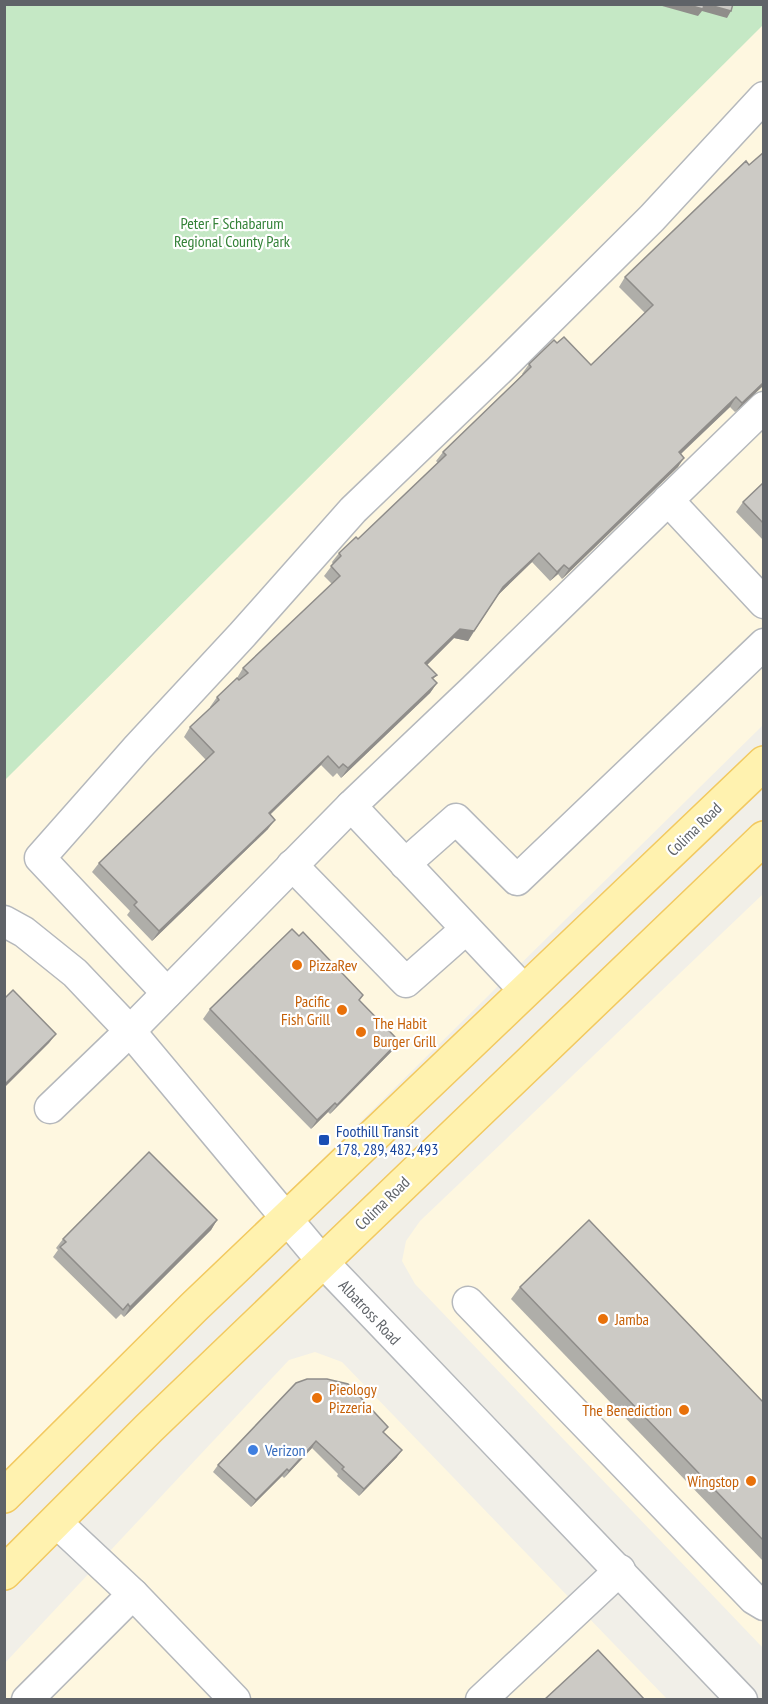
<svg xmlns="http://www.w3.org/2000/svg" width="768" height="1704" font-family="'PT Sans Narrow',sans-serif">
  <rect width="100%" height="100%" fill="#f1efe8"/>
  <!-- commercial -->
  <g fill="#fef7e0">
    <polygon points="763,13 763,725 5,1472 4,773"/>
    <polygon points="763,894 763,1648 415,1284 402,1261 406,1241 420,1221"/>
    <polygon points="315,1352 342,1362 667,1699 5,1699 4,1664 289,1360"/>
  </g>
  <!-- green -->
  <polygon fill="#c5e8c5" points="5,5 763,5 763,25 5,780"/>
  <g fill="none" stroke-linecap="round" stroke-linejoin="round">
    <defs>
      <g id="minor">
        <polyline points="668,500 764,603"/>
        <polyline points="405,864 456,819 517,880 764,644"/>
        <polyline points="292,865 406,982 466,929"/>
        <polyline points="4,921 24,932 75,973 130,1031 322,1261 742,1700"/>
        <polyline points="525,991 351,806 474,689 764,407"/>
        <polyline points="167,993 40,858 138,747 242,635 353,510 499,370 652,218 764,97"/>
        <polyline points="50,1108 130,1031 351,806"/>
        <polyline points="468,1302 754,1599 764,1605"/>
        <polyline points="55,1521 133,1594 235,1700"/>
        <polyline points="27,1700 133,1594"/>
        <polyline points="481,1700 620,1570"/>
      </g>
      <g id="major">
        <polyline points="4,1496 194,1307 764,763"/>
        <polyline points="4,1573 149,1428 764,838"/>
      </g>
    </defs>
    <!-- minor casing -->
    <use href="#minor" stroke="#b5b8bc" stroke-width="33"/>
    <!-- major casing -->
    <use href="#major" stroke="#f2c960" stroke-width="36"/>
    <!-- minor -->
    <use href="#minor" stroke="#fff" stroke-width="30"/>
    <!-- major -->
    <use href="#major" stroke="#fff2af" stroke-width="33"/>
  </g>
  <!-- wall -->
  <g fill="#afaea9">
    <polygon points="625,277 764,385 735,412 730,407 681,454 678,467 562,579 558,574 550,581 532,562 498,595 468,641 454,638 427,665 437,675 433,679 437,683 430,693 341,778 337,773 333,777 321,765 270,815 268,829 152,941 127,915 130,911 92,872 99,863 206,760 184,737 190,727 211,708 210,707 217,697 237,678 243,668 332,584 324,576 333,564 332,562 339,553 358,539 438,463 436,461 443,452 523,374 522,374 529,364 557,343 591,365 645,313 619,287"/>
    <polygon points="764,482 764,541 736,512 743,502"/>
    <polygon points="359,1000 399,1041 392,1051 330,1114 328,1112 311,1129 203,1019 210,1009"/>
    <polygon points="217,1220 211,1230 124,1317 121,1314 116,1319 53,1257 58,1250 56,1248 63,1239"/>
    <polygon points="520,1287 764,1403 764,1562 511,1299"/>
    <polygon points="296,1383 384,1433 397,1457 359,1496 337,1476 338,1474 312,1448 284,1478 282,1476 251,1507 213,1472 218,1465"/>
  </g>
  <!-- shaded-wall -->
  <g fill="#8f8d8a">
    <polygon points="655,4 706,4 731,11 727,18 702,11 698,16"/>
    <polygon points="764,382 764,385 735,412 742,403"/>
    <polygon points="736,397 730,407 672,462 679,452"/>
    <polygon points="684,458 678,467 562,579 569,569"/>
    <polygon points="539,553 532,562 496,597 503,587"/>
    <polygon points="564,565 558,574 550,581 557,572"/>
    <polygon points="460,629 474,631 468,641 454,638 419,673 425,663"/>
    <polygon points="437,683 430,693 341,778 348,768"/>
    <polygon points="328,756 321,765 262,822 269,813"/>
    <polygon points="275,820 268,829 152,941 159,931"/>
    <polygon points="56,1034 49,1043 4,1088 4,1085"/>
    <polygon points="399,1041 392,1051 330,1114 337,1105"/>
    <polygon points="335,1103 328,1112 311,1129 317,1120"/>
    <polygon points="217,1220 211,1230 124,1317 130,1307"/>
    <polygon points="316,1441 312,1448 284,1478 289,1471"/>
    <polygon points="402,1450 397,1457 359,1496 364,1489"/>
    <polygon points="287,1469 282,1476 251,1507 256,1500"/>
  </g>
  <!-- building -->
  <g fill="#cccac5" stroke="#8f8d8a" stroke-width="1.5">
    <polygon points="685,4 704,4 703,9"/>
    <polygon points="706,4 733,4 731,11"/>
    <polygon points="764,152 764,382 742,403 736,397 679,452 684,458 569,569 564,565 557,572 539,553 503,587 474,631 460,629 425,663 437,675 432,678 437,683 348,768 343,764 339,768 328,756 269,813 275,820 159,931 134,905 137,902 99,863 214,752 190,727 219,700 217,697 237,678 239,680 248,673 243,668 340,576 331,566 341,556 339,553 356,537 358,539 446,455 443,452 531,367 529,364 554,340 557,343 564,337 591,365 653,305 625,277 746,161 749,165"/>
    <polygon points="764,482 764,524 743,502"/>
    <polygon points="292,929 299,936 303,932 363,995 359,1000 399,1041 337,1105 335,1103 317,1120 210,1009"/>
    <polygon points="13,990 56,1034 4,1085 4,995 6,997"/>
    <polygon points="149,1152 217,1220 130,1307 128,1304 123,1310 60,1247 66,1242 63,1239"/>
    <polygon points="589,1220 764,1403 764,1541 520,1287"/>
    <polygon points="307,1379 327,1379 348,1384 388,1427 383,1432 402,1450 364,1489 342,1469 344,1467 316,1441 289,1471 287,1469 256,1500 218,1465 296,1383"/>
    <polygon points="598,1650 645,1700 544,1700"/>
  </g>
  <!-- markers -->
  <g fill="#e8710a" stroke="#fff" stroke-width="2">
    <circle cx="297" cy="965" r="6"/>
    <circle cx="342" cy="1010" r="6"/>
    <circle cx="361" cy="1032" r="6"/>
    <circle cx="603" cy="1319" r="6"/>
    <circle cx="317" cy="1398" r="6"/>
    <circle cx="684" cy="1410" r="6"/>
    <circle cx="751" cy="1481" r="6"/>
  </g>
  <rect fill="#1a4fb4" stroke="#fff" stroke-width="2" x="318" y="1134" width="12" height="12" rx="3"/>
  <circle fill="#3f7fe0" stroke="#fff" stroke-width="2" cx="253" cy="1450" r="6"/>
  <g text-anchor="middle" stroke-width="4.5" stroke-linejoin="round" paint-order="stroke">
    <!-- park labels -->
    <g font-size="16" fill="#348238" stroke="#fff">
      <text x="232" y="229">Peter F Schabarum<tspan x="232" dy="18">Regional County Park</tspan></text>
    </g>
    <!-- street labels -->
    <g font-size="16" fill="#5f6368" stroke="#fff">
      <text transform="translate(694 829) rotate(-44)" y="6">Colima Road</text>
      <text transform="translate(382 1203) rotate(-44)" y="6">Colima Road</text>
      <text transform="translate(370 1312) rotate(47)" y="6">Albatross Road</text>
    </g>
    <!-- food labels -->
    <g font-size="16" fill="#c56008" stroke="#fff" text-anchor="start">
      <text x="309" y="971">PizzaRev</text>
      <text x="330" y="1007" text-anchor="end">Pacific<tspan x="330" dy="18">Fish Grill</tspan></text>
      <text x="373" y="1029">The Habit<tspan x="373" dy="18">Burger Grill</tspan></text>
      <text x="615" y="1325">Jamba</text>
      <text x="329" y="1395">Pieology<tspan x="329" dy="18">Pizzeria</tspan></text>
      <text x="672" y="1416" text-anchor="end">The Benediction</text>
      <text x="739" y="1487" text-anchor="end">Wingstop</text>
    </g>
    <!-- transit labels -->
    <g font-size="16" fill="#164399" stroke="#fff" text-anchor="start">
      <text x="336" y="1137">Foothill Transit<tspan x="336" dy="18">178, 289, 482, 493</tspan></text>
    </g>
    <!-- shop labels -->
    <g font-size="16" fill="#366cbe" stroke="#fff" text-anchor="start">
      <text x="265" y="1456">Verizon</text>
    </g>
  </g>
  <!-- border -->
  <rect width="768" height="1704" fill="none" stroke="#5f6368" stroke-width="12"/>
</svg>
